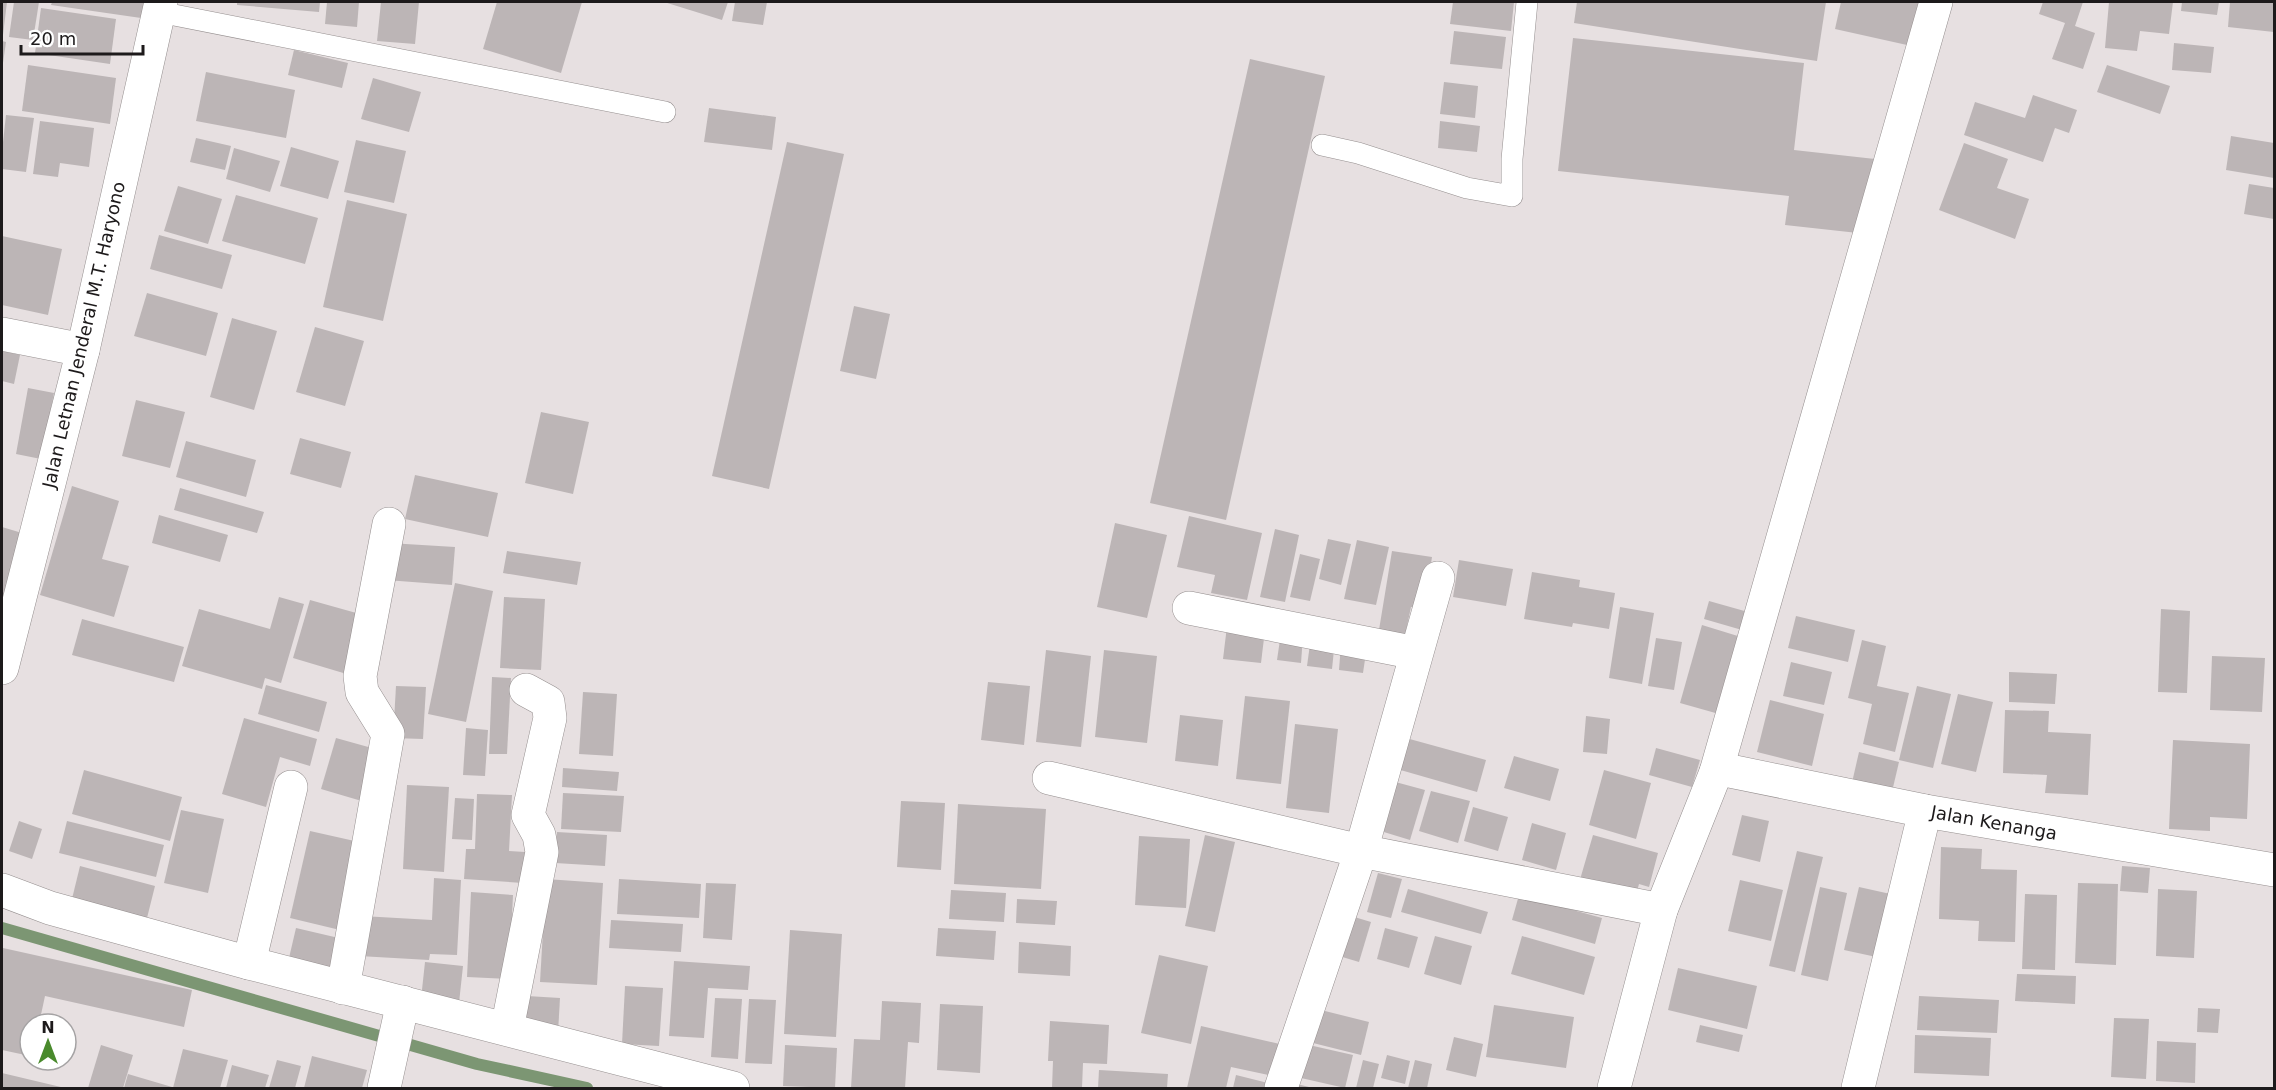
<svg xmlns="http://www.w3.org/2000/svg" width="2276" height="1090" font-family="'DejaVu Sans',sans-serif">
  <rect width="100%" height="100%" fill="#e7e0e1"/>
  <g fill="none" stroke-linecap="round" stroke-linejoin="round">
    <!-- stream -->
    <polyline stroke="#7c9673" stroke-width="12" points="2,928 477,1064 587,1088"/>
  </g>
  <!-- building -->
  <g fill="#bcb5b6">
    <polygon points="2,2 7,2 3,35 2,35"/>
    <polygon points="14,2 39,2 33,40 9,37"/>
    <polygon points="52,2 150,2 148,19 51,5"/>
    <polygon points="237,2 320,2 319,12 237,5"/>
    <polygon points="327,2 359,2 357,27 325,24"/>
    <polygon points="381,2 419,2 415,44 377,41"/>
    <polygon points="497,2 582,2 561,73 483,49"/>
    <polygon points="664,2 728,2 722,20"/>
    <polygon points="735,2 767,2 763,25 732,21"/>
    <polygon points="1453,2 1514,2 1511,31 1450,24"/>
    <polygon points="1577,2 1826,2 1817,61 1574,23"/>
    <polygon points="1841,2 1926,2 1916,47 1835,29"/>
    <polygon points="2043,2 2083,2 2075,26 2095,33 2083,69 2052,59 2065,23 2039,14"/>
    <polygon points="2109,2 2173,2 2169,34 2140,31 2137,51 2105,48"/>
    <polygon points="2182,2 2219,2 2217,15 2181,11"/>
    <polygon points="2230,2 2274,2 2274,32 2228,27"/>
    <polygon points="41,8 116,19 110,64 35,53"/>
    <polygon points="1454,31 1506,37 1502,69 1450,64"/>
    <polygon points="1573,38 1804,63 1794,150 1875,159 1867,234 1785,225 1789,196 1558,171"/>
    <polygon points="2,41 6,42 3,63 2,63"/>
    <polygon points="2174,43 2214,47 2211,73 2172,70"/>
    <polygon points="294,50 348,63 342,88 288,75"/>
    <polygon points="1250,59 1325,76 1226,520 1150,503"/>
    <polygon points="28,65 116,78 110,124 22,111"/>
    <polygon points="2107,65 2170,86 2160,114 2097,92"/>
    <polygon points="206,72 295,90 286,138 196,121"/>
    <polygon points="373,78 421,92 409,132 361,119"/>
    <polygon points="1444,82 1478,86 1475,118 1440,114"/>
    <polygon points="2033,95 2077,110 2069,133 2055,128 2043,162 1964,135 1975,102 2025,118"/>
    <polygon points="709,108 776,117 772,150 704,142"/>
    <polygon points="6,115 34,118 26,172 2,169 2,151"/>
    <polygon points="40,121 94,128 89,167 60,163 58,177 33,174"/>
    <polygon points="1440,121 1480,126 1477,152 1438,148"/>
    <polygon points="2231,136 2274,143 2274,178 2226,170"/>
    <polygon points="196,138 231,146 225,170 190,162"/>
    <polygon points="356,140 406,151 394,203 344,192"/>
    <polygon points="787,142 844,154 769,489 712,476"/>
    <polygon points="1964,143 2008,159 1997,188 2029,199 2015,239 1939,210"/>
    <polygon points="291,147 339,161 328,199 280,186"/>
    <polygon points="234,148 280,161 270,192 226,179"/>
    <polygon points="2249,184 2274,188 2274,219 2244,214"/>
    <polygon points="178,186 222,199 208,244 164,231"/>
    <polygon points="236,195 318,218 305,264 222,241"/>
    <polygon points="347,200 407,214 383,321 323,307"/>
    <polygon points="159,235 232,255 222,289 150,269"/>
    <polygon points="2,236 62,249 48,315 2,305"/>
    <polygon points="147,293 218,313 206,356 134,336"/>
    <polygon points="854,306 890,314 876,379 840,371"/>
    <polygon points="232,318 277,331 254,410 210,397"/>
    <polygon points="315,327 364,341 345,406 296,392"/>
    <polygon points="2,351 20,355 14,384 2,381"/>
    <polygon points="28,388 54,393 41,459 16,454"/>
    <polygon points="136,400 185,412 170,468 122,456"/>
    <polygon points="541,412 589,422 573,494 525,483"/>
    <polygon points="300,438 351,452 341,488 290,474"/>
    <polygon points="186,441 256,460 246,497 176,477"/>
    <polygon points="415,475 498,493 488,537 405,519"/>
    <polygon points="72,486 119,501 102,559 129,566 114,617 40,595"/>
    <polygon points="180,488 264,512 257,533 174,510"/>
    <polygon points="159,515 228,535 220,562 152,543"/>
    <polygon points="1189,516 1262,533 1247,600 1211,593 1215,575 1177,567"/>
    <polygon points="1115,523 1167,535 1147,618 1097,607"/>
    <polygon points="2,527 22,533 2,615"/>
    <polygon points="1275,529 1299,535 1285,602 1260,597"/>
    <polygon points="1328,539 1351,544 1341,585 1319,579"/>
    <polygon points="1357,540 1389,547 1376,605 1344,599"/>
    <polygon points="389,543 455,547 452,585 386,580"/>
    <polygon points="507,551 581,562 577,585 503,573"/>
    <polygon points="1392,551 1432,557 1424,609 1411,607 1404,640 1378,636"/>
    <polygon points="1300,554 1320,559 1310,601 1290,597"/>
    <polygon points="1459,560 1513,569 1506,606 1453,597"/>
    <polygon points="1532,572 1580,580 1579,587 1615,593 1609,629 1573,623 1572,627 1524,619"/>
    <polygon points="455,583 493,591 466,722 428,714"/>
    <polygon points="279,597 304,604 281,683 265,678 262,689 182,666 199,609 270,629"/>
    <polygon points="504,597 545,599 541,670 500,668"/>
    <polygon points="310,600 367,616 350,675 293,658"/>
    <polygon points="1709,601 1748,612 1742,630 1704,619"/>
    <polygon points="1620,607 1654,613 1642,684 1609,678"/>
    <polygon points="2161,609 2190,611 2187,693 2158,692"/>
    <polygon points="1796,616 1855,630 1848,662 1788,648"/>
    <polygon points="82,619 184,647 174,682 72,655"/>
    <polygon points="1702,625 1741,637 1719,714 1680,703"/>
    <polygon points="1227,626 1265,630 1261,663 1223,659"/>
    <polygon points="1281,633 1303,636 1301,663 1277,660"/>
    <polygon points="1311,637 1335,640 1332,669 1307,666"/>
    <polygon points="1656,638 1682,642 1674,690 1648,686"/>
    <polygon points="1862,640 1886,646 1877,686 1909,693 1895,752 1863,744 1872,704 1848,698"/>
    <polygon points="1341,644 1367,646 1363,673 1339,670"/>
    <polygon points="1046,650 1091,656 1081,747 1036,742"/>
    <polygon points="1104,650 1157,656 1147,743 1095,737"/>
    <polygon points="2212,656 2265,658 2262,712 2210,710"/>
    <polygon points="1791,662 1832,672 1824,705 1783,696"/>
    <polygon points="2009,672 2057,674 2055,704 2009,702"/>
    <polygon points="492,677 511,678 507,754 489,754"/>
    <polygon points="988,682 1030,686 1024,745 981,740"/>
    <polygon points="266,685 327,702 319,732 258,714"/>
    <polygon points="396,686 426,687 423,739 393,738"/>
    <polygon points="1917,686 1951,694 1933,768 1899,760"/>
    <polygon points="583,692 617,694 613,756 579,754"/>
    <polygon points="1958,694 1993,702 1976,772 1941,764"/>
    <polygon points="1245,696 1290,701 1281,784 1236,779"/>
    <polygon points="1770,700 1824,714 1812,766 1757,752"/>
    <polygon points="2005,710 2049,711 2048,732 2091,734 2088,795 2045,793 2047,775 2003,773"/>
    <polygon points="1180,715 1223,720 1218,766 1175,761"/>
    <polygon points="1586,716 1610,719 1607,754 1583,752"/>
    <polygon points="244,718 317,739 310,766 280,757 266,807 222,794"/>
    <polygon points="1295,724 1338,729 1329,813 1286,808"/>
    <polygon points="466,728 488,730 485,776 463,775"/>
    <polygon points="336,738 379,750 365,802 321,789"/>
    <polygon points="1406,738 1486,760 1477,792 1397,769"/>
    <polygon points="2173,740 2250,744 2247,819 2210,817 2210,831 2169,829"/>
    <polygon points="1656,748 1700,760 1692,787 1649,775"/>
    <polygon points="1859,752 1899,762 1891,796 1851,787"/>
    <polygon points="1514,756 1559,769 1550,801 1504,788"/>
    <polygon points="563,768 619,772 617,791 562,787"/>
    <polygon points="84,770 182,797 170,841 72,814"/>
    <polygon points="1604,770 1651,783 1636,839 1589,825"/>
    <polygon points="1388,780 1425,790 1410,840 1374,829"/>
    <polygon points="407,785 449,787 444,872 403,869"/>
    <polygon points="1431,791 1470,801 1458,843 1419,831"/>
    <polygon points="563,793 624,796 621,832 561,829"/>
    <polygon points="477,794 512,795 509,851 525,852 523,883 464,879 466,849 475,849"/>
    <polygon points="455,798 474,799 472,840 452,839"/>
    <polygon points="901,801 945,803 941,870 897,867"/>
    <polygon points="958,804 1046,809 1041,889 954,884"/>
    <polygon points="1473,807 1508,817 1498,851 1464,841"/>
    <polygon points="181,810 224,819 208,893 164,883"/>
    <polygon points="1742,815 1769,821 1760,862 1732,855"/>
    <polygon points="19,821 42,829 32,859 9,851"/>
    <polygon points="67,821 164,845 156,877 59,853"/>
    <polygon points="1532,823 1566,833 1556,870 1522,860"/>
    <polygon points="310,831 359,842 340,930 290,918"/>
    <polygon points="557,832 607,835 605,866 555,863"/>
    <polygon points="1205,835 1235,842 1215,932 1185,926"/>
    <polygon points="1593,835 1658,853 1649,887 1639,884 1635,899 1579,883"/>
    <polygon points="1139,836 1190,839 1186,908 1135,905"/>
    <polygon points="1941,847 1982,849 1981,869 2017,870 2015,942 1978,941 1979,921 1939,919"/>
    <polygon points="1797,851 1823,857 1795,972 1769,966"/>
    <polygon points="80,866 155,886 146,922 71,903"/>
    <polygon points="2122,866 2150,868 2148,893 2120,891"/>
    <polygon points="1378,873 1402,879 1391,918 1367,912"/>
    <polygon points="434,878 461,880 457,955 430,954 429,960 359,956 362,916 432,920"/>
    <polygon points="546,879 603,883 597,985 540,982"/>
    <polygon points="619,879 701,884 699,918 617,914"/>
    <polygon points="1740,880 1783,890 1771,941 1728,931"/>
    <polygon points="706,883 736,884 732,940 703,938"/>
    <polygon points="2078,883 2118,884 2116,965 2075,963"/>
    <polygon points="1820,887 1847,893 1828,981 1801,975"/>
    <polygon points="1859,887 1895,895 1881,958 1844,950"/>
    <polygon points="1408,889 1488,912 1481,934 1401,912"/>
    <polygon points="2158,889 2197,891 2194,958 2156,956"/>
    <polygon points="951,890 1006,893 1004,922 949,919"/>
    <polygon points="471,892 513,895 509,979 467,977"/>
    <polygon points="2025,894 2057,895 2055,970 2022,969"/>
    <polygon points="1519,895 1602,918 1595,944 1512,920"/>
    <polygon points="1017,899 1057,901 1055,925 1016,923"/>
    <polygon points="1341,913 1371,922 1359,962 1329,953"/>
    <polygon points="611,920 683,924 681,952 609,948"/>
    <polygon points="296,928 343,939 336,970 289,958"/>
    <polygon points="938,928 996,931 994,960 936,956"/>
    <polygon points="1385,928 1418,937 1409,968 1377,959"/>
    <polygon points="790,930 842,934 836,1037 784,1034"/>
    <polygon points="1435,936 1472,946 1461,985 1424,974"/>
    <polygon points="1522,936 1595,957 1584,995 1511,974"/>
    <polygon points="1019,942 1071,946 1070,976 1018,973"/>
    <polygon points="3,948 192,990 184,1027 45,996 39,1024 30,1024 30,1056 2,1050"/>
    <polygon points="1159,955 1208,966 1191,1044 1141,1033"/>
    <polygon points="674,961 750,966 748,990 708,988 704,1038 669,1036"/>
    <polygon points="425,962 463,966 459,1003 421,999"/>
    <polygon points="1678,968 1757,986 1747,1029 1668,1010"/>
    <polygon points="2017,974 2076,976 2075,1004 2015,1001"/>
    <polygon points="625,986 663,988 659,1046 622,1044"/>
    <polygon points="527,996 560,998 558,1033 524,1032"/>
    <polygon points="1919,996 1999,1000 1997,1033 1917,1030"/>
    <polygon points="715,998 742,999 738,1059 711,1057"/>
    <polygon points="749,999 776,1000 772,1064 745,1063"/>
    <polygon points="882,1001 921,1003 919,1043 908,1042 905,1088 851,1088 854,1039 880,1040"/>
    <polygon points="940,1004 983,1006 980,1073 937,1070"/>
    <polygon points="1494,1005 1574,1017 1566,1068 1486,1057"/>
    <polygon points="2198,1008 2220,1009 2218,1033 2197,1032"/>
    <polygon points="1321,1010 1369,1022 1361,1055 1313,1043"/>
    <polygon points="2114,1018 2149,1019 2146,1079 2111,1077"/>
    <polygon points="1050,1021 1109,1025 1107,1064 1083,1063 1082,1088 1052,1088 1053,1061 1048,1061"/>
    <polygon points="1700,1025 1743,1035 1739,1052 1696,1042"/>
    <polygon points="1201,1026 1280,1044 1273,1076 1231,1067 1226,1088 1187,1088"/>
    <polygon points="1915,1035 1991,1038 1989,1076 1914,1073"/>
    <polygon points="1454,1037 1483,1044 1476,1077 1446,1070"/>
    <polygon points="2157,1041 2196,1043 2195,1083 2156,1081"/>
    <polygon points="101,1045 133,1055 123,1088 88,1088"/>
    <polygon points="785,1045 837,1048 835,1088 783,1086"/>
    <polygon points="1309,1045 1353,1055 1345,1088 1301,1078"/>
    <polygon points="183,1049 228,1060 220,1088 173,1088"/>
    <polygon points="1387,1055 1410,1061 1405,1084 1381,1078"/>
    <polygon points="312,1056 367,1070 362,1088 304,1088"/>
    <polygon points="277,1060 301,1066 295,1088 269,1088"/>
    <polygon points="1363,1060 1379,1064 1373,1088 1356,1088"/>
    <polygon points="1415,1060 1432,1064 1427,1088 1408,1088"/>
    <polygon points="232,1065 269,1075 265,1088 226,1088"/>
    <polygon points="1099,1070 1168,1074 1167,1088 1098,1088"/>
    <polygon points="2,1073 65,1088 2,1088"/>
    <polygon points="128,1074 172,1087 171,1088 124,1088"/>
    <polygon points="1236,1075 1268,1083 1267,1088 1233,1088"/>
    <polygon points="1297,1084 1313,1088 1296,1088"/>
  </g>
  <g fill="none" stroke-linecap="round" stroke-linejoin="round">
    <defs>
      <g id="lane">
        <polyline points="159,12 665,112"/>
        <polyline points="1322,145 1358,153 1467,188 1512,196 1512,159 1527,2"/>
      </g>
      <g id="street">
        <polyline points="2,334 83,350"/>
        <polyline points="1189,608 1416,653"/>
        <polyline points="1716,772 1725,770 1925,811 2274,870"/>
        <polyline points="1049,778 1361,851 1661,910"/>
        <polyline points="2,890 50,908 249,963 733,1088"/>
        <polyline points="249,963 291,787"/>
        <polyline points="343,988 388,734 362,692 360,676 389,524"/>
        <polyline points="507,1029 542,852 539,835 528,815 550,718 548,702 526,690"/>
        <polyline points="384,1088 403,1002"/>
        <polyline points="1281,1088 1361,851 1438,578"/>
        <polyline points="1614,1088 1661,910 1716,772 1936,2"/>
        <polyline points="1858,1088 1925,811"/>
      </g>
      <polyline id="secondary" points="2,668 83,350 161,2"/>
    </defs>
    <!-- lane casing -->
    <use href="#lane" stroke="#958f8f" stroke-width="22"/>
    <!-- street casing -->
    <use href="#street" stroke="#958f8f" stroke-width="34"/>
    <!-- secondary casing -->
    <use href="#secondary" stroke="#958f8f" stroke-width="34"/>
    <!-- lane -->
    <use href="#lane" stroke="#fff" stroke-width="21"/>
    <!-- street -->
    <use href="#street" stroke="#fff" stroke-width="33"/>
    <!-- secondary -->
    <use href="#secondary" stroke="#fff" stroke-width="33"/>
  </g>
  <g text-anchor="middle" stroke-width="4.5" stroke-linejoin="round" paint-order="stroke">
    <!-- street labels -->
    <g font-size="18" fill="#1d1a1b" stroke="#fff">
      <text transform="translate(84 335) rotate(-77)" y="6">Jalan Letnan Jenderal M.T. Haryono</text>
      <text transform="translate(1994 823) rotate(10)" y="6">Jalan Kenanga</text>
    </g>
  </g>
  <!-- border -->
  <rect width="2276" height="1090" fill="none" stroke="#1d1a1b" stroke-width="6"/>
  <!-- north arrow -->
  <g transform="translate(48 1042)"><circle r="28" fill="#ffffff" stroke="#a5a3a4" stroke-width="1.5"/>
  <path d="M0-4.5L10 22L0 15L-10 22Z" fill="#498a2c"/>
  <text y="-9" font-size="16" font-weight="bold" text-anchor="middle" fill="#1d1a1b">N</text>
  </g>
  <!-- scale -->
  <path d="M21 45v9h122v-9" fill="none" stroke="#1d1a1b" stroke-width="3"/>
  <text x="30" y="45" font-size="18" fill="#1d1a1b" stroke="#ffffff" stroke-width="4.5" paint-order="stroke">20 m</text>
</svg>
